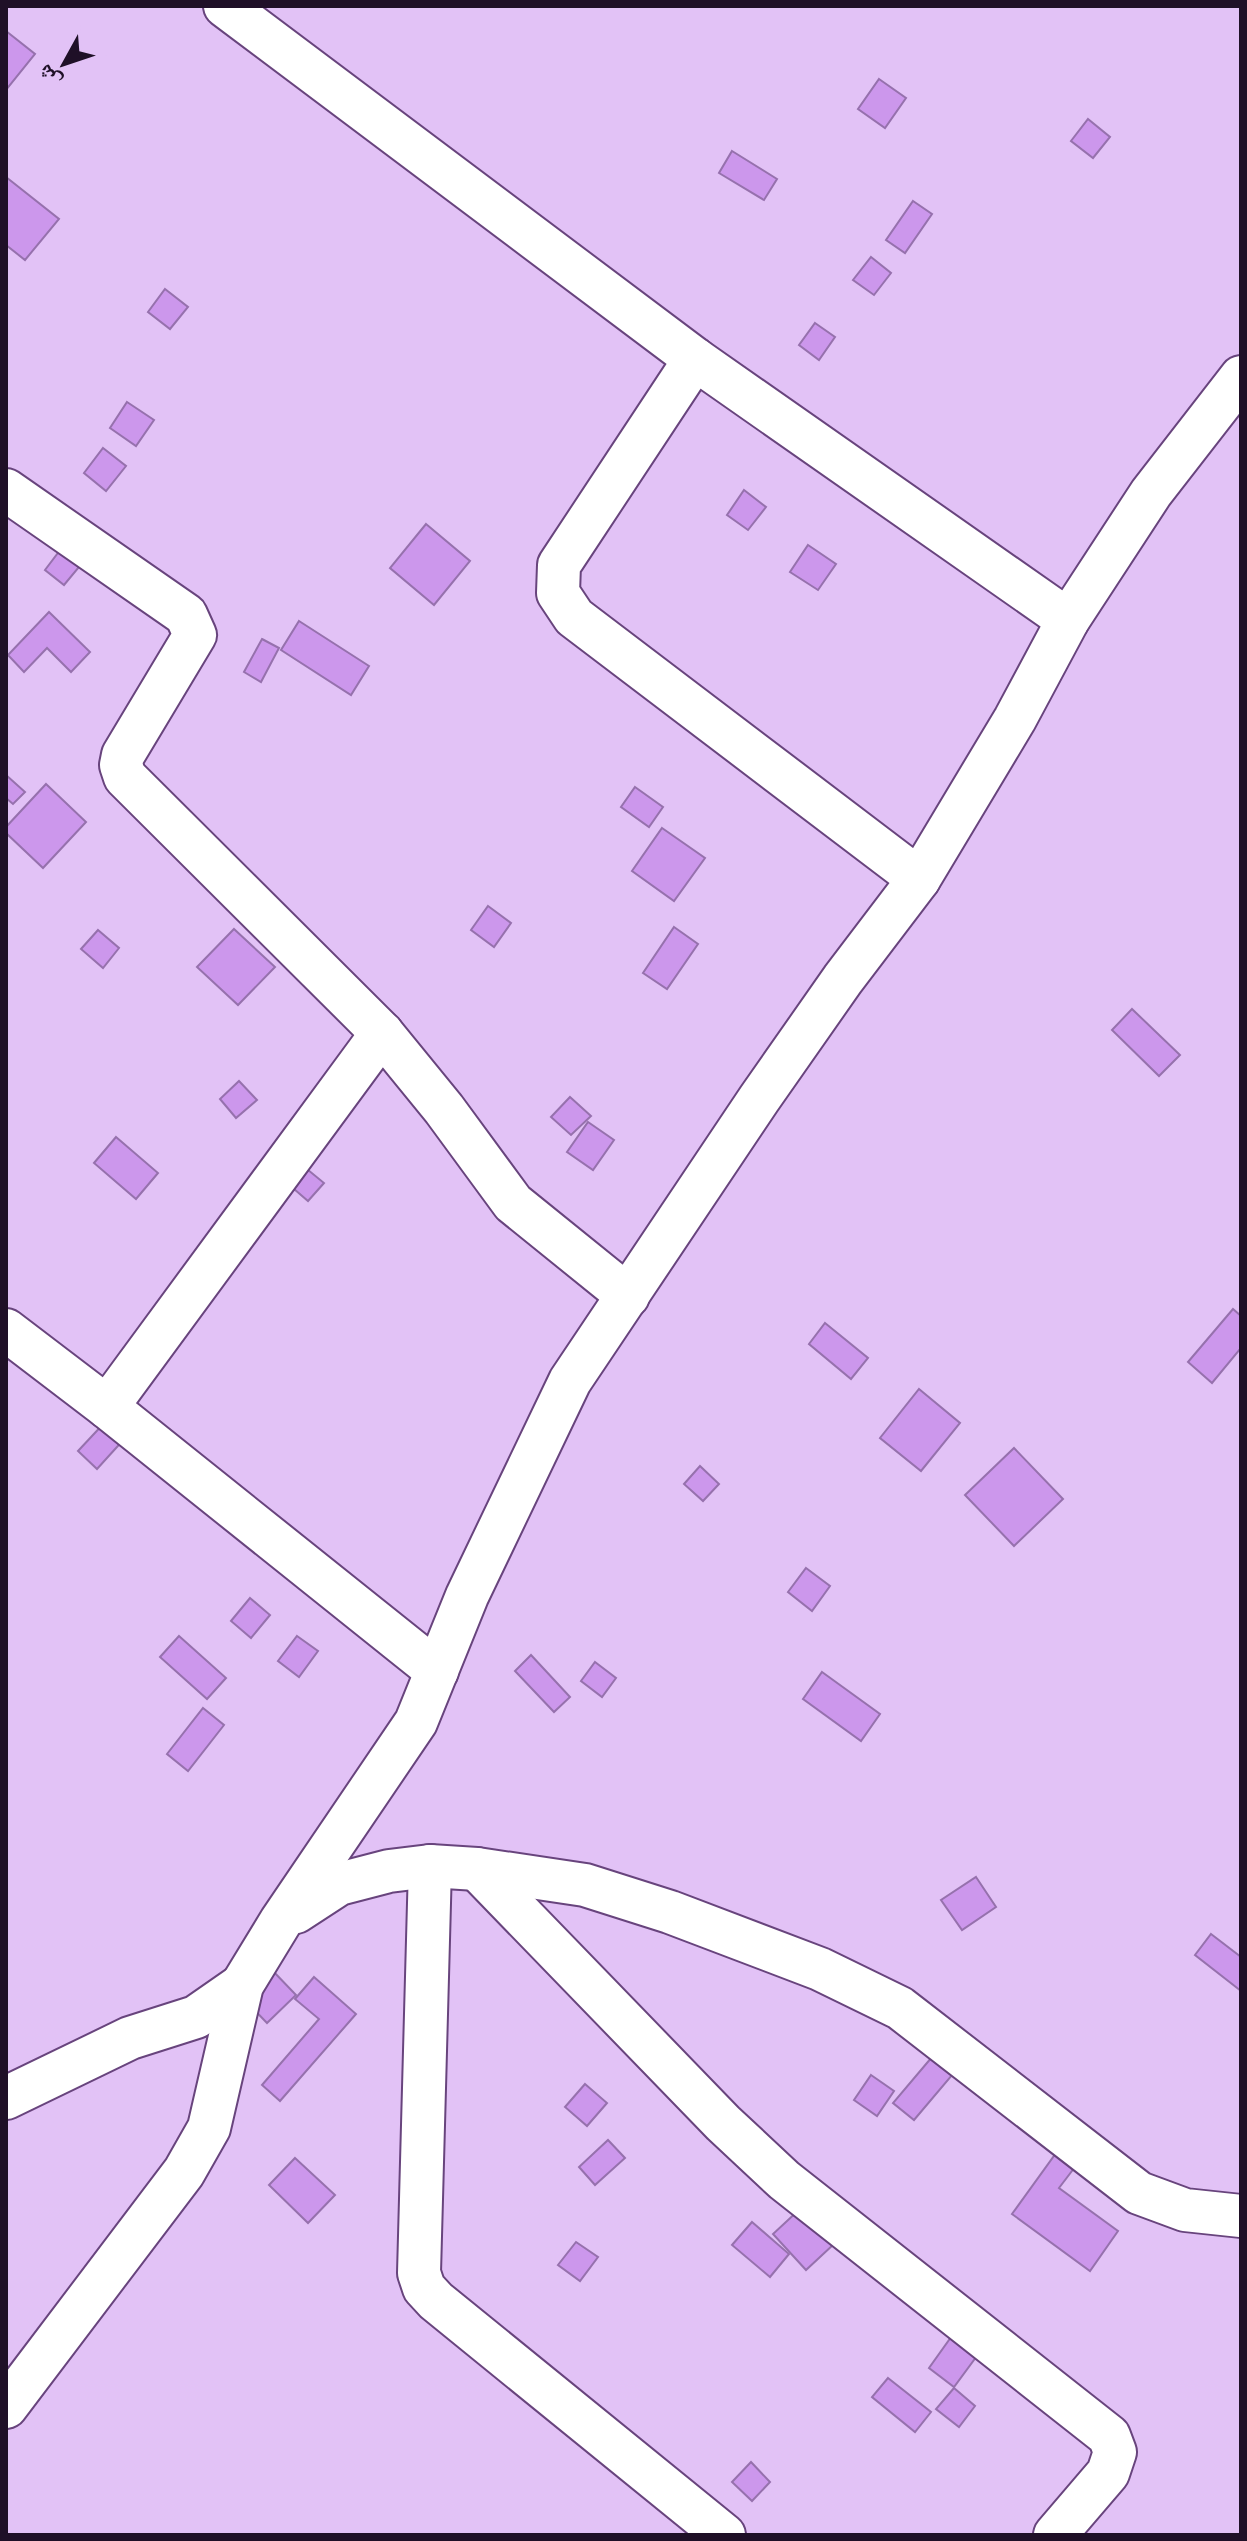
<svg xmlns="http://www.w3.org/2000/svg" width="1247" height="2541" font-family="'Alegreya Sans','Noto Naskh Arabic',sans-serif">
  <rect width="100%" height="100%" fill="#e2c2f6"/>
  <!-- building -->
  <g fill="#cc97ec" stroke="#9671ad" stroke-width="2">
    <polygon points="6,31 35,54 6,90"/>
    <polygon points="879,79 906,98 885,128 858,109"/>
    <polygon points="1088,119 1110,137 1093,158 1071,141"/>
    <polygon points="732,151 777,179 764,200 719,173"/>
    <polygon points="6,177 59,219 25,260 6,245"/>
    <polygon points="913,201 932,214 905,253 886,240"/>
    <polygon points="871,257 891,273 874,295 853,280"/>
    <polygon points="165,289 188,307 170,329 148,312"/>
    <polygon points="815,323 835,337 819,360 799,345"/>
    <polygon points="127,402 154,420 136,446 110,428"/>
    <polygon points="103,448 126,466 106,491 84,473"/>
    <polygon points="744,490 766,507 748,530 727,515"/>
    <polygon points="426,524 470,561 434,605 390,568"/>
    <polygon points="64,545 84,561 64,585 45,570"/>
    <polygon points="808,545 836,564 818,590 790,572"/>
    <polygon points="49,612 90,652 71,672 47,648 24,672 8,655"/>
    <polygon points="299,621 369,666 351,695 281,650"/>
    <polygon points="262,639 279,648 261,682 244,672"/>
    <polygon points="6,775 25,792 13,804 6,798"/>
    <polygon points="46,784 86,822 43,868 6,833 6,827"/>
    <polygon points="635,787 663,807 649,827 621,807"/>
    <polygon points="662,828 705,858 674,901 632,871"/>
    <polygon points="488,906 511,923 494,947 471,930"/>
    <polygon points="674,927 698,944 667,989 643,973"/>
    <polygon points="234,929 275,967 238,1005 197,967"/>
    <polygon points="98,930 119,948 103,968 81,949"/>
    <polygon points="1132,1009 1180,1055 1159,1076 1112,1030"/>
    <polygon points="239,1081 257,1100 236,1118 220,1099"/>
    <polygon points="570,1097 591,1116 571,1135 551,1117"/>
    <polygon points="588,1122 614,1140 593,1170 567,1152"/>
    <polygon points="116,1137 158,1173 136,1199 94,1163"/>
    <polygon points="302,1165 324,1183 308,1201 287,1183"/>
    <polygon points="1233,1309 1241,1316 1241,1348 1212,1383 1188,1362"/>
    <polygon points="825,1323 868,1358 851,1379 809,1344"/>
    <polygon points="919,1389 960,1423 921,1471 880,1438"/>
    <polygon points="107,1420 126,1437 97,1469 78,1451"/>
    <polygon points="1014,1448 1063,1499 1014,1546 965,1495"/>
    <polygon points="700,1466 719,1484 703,1501 684,1484"/>
    <polygon points="806,1568 830,1586 812,1611 788,1592"/>
    <polygon points="250,1598 270,1615 251,1638 231,1621"/>
    <polygon points="179,1636 226,1678 207,1699 160,1657"/>
    <polygon points="297,1636 318,1651 299,1677 278,1661"/>
    <polygon points="531,1655 570,1697 554,1712 515,1671"/>
    <polygon points="595,1662 616,1678 602,1697 581,1681"/>
    <polygon points="822,1672 880,1714 861,1741 803,1699"/>
    <polygon points="203,1708 224,1725 188,1771 167,1754"/>
    <polygon points="976,1877 996,1907 962,1930 941,1900"/>
    <polygon points="1211,1934 1241,1957 1241,1991 1195,1955"/>
    <polygon points="272,1970 296,1995 267,2023 243,1998"/>
    <polygon points="314,1977 356,2014 280,2101 262,2085 319,2019 295,1999"/>
    <polygon points="932,2057 953,2074 914,2120 893,2103"/>
    <polygon points="871,2075 894,2091 877,2116 854,2100"/>
    <polygon points="585,2084 607,2103 587,2126 565,2107"/>
    <polygon points="608,2140 625,2158 595,2185 579,2167"/>
    <polygon points="1059,2149 1078,2163 1059,2188 1118,2231 1090,2271 1012,2214"/>
    <polygon points="295,2158 335,2195 308,2223 269,2185"/>
    <polygon points="815,2195 848,2231 806,2270 773,2234"/>
    <polygon points="752,2222 789,2254 770,2277 732,2245"/>
    <polygon points="576,2242 598,2257 580,2281 558,2265"/>
    <polygon points="959,2326 985,2345 954,2387 929,2368"/>
    <polygon points="888,2378 931,2412 915,2432 872,2397"/>
    <polygon points="954,2388 975,2406 959,2427 936,2409"/>
    <polygon points="751,2462 770,2482 752,2501 732,2482"/>
  </g>
  <g fill="none" stroke-linecap="round" stroke-linejoin="round">
    <defs>
      <g id="street">
        <polyline points="225,6 695,359 1068,620"/>
        <polyline points="695,359 559,565 558,593 574,617 919,879"/>
        <polyline points="6,490 186,615 195,635 123,755 121,765 125,777 382,1033 444,1109 513,1203 628,1296"/>
        <polyline points="6,1330 107,1407 437,1671"/>
        <polyline points="107,1407 382,1033"/>
        <polyline points="430,1866 419,2273 424,2288 436,2301 724,2535"/>
        <polyline points="477,1869 723,2123 784,2180 1109,2436 1115,2452 1108,2473 1055,2535"/>
        <polyline points="296,1912 339,1884 389,1871 430,1866 477,1869 585,1885 670,1912 820,1969 900,2008 1139,2193 1185,2210 1241,2216"/>
        <polyline points="6,2098 130,2038 196,2017 242,1985"/>
        <polyline points="6,2407 184,2172 209,2128 242,1985 281,1921 416,1722 467,1596 570,1381 759,1099 843,979 919,879 1015,719 1068,620 1151,493 1241,377"/>
      </g>
    </defs>
    <!-- street casing -->
    <use href="#street" stroke="#68447d" stroke-width="46"/>
    <!-- street -->
    <use href="#street" stroke="#fff" stroke-width="42"/>
  </g>
  <!-- border -->
  <rect width="1247" height="2541" fill="none" stroke="#1f1027" stroke-width="16"/>
  <!-- north arrow -->
  <g transform="translate(64 64) rotate(230)" stroke="#e2c2f6" stroke-width="6" paint-order="stroke">
  <path d="M0-6L14 30L0 20L-14 30Z" fill="#1f1027"/>
  <text y="-12" font-size="22" font-weight="bold" text-anchor="middle" fill="#1f1027">ش</text>
  </g>
</svg>
